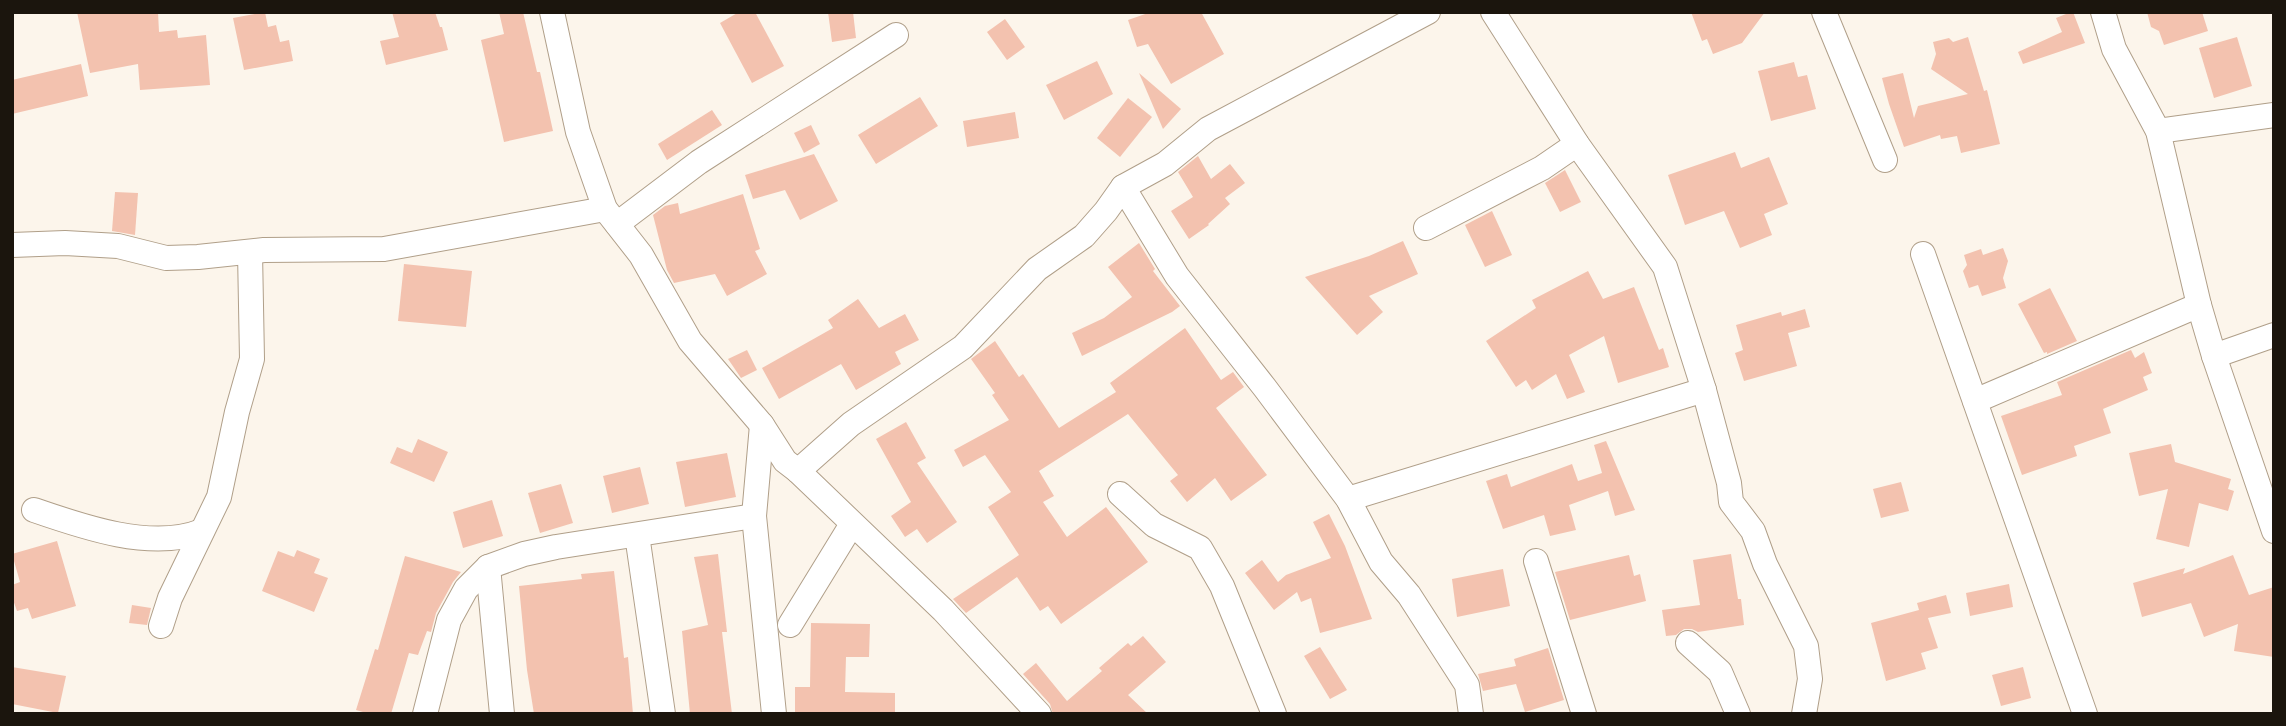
<svg xmlns="http://www.w3.org/2000/svg" width="2286" height="726" font-family="Georgia,serif">
  <rect width="100%" height="100%" fill="#fcf5eb"/>
  <!-- building -->
  <g fill="#f3c2af">
    <polygon points="77,12 158,12 159,32 177,30 178,38 206,35 210,85 140,90 138,64 90,73"/>
    <polygon points="265,12 268,27 276,25 280,42 289,40 293,61 244,70 233,18"/>
    <polygon points="392,12 435,12 440,27 442,27 448,50 386,65 380,41 399,37"/>
    <polygon points="499,12 523,12 537,72 540,72 553,131 504,142 481,40 504,34"/>
    <polygon points="739,12 755,12 784,66 752,83 720,23"/>
    <polygon points="828,12 853,12 856,38 832,42"/>
    <polygon points="1151,12 1201,12 1224,54 1171,84 1148,44 1137,47 1128,20"/>
    <polygon points="1691,12 1765,12 1742,43 1713,54 1707,39 1702,41"/>
    <polygon points="2071,12 2073,12 2085,43 2023,64 2018,52 2062,32 2056,18"/>
    <polygon points="2147,12 2202,12 2208,31 2164,45 2159,31 2151,27"/>
    <polygon points="1005,19 1025,47 1007,60 987,32"/>
    <polygon points="1968,37 1984,91 1987,90 2000,144 1961,153 1957,136 1941,139 1940,135 1904,147 1889,104 1882,78 1903,73 1914,118 1918,106 1968,94 1931,69 1936,54 1933,42 1949,38 1953,42"/>
    <polygon points="2237,37 2252,86 2214,98 2199,48"/>
    <polygon points="1097,61 1113,94 1064,120 1046,85"/>
    <polygon points="1794,62 1798,77 1807,75 1816,109 1771,121 1758,71"/>
    <polygon points="81,64 88,96 12,114 12,80"/>
    <polygon points="1139,73 1181,109 1163,129"/>
    <polygon points="920,97 938,126 876,164 858,135"/>
    <polygon points="1128,98 1152,117 1120,157 1097,138"/>
    <polygon points="712,110 722,125 667,160 658,144"/>
    <polygon points="1015,112 1019,138 967,147 963,121"/>
    <polygon points="811,125 820,144 804,153 794,133"/>
    <polygon points="1735,152 1741,168 1769,157 1788,204 1764,214 1772,235 1740,248 1724,211 1685,225 1668,175"/>
    <polygon points="814,154 838,201 800,220 785,190 753,199 745,175"/>
    <polygon points="1198,156 1211,179 1230,164 1245,183 1225,198 1230,204 1208,224 1209,225 1189,239 1171,211 1193,197 1178,172"/>
    <polygon points="1565,170 1581,202 1560,212 1545,183"/>
    <polygon points="115,192 138,193 135,235 112,231"/>
    <polygon points="743,194 760,249 755,251 767,274 727,296 715,274 674,283 667,270 653,215 665,206 678,203 680,214"/>
    <polygon points="1492,211 1512,255 1485,267 1465,225"/>
    <polygon points="1403,241 1418,274 1369,296 1383,312 1357,335 1305,277 1369,256"/>
    <polygon points="1139,243 1155,269 1153,271 1180,306 1172,312 1082,356 1072,333 1104,318 1132,297 1108,267"/>
    <polygon points="2003,248 2008,261 2003,278 2006,288 1982,296 1978,285 1969,288 1963,271 1967,265 1964,255 1981,249 1983,255"/>
    <polygon points="404,264 472,271 466,327 398,321"/>
    <polygon points="1588,271 1603,299 1634,287 1659,350 1663,348 1669,367 1618,383 1604,336 1569,355 1585,392 1567,399 1556,374 1532,390 1526,380 1516,387 1486,341 1536,308 1532,300"/>
    <polygon points="2050,288 2077,341 2047,354 2047,352 2044,353 2018,304"/>
    <polygon points="858,299 879,328 905,314 919,340 895,352 901,364 856,390 841,364 779,399 762,368 833,328 828,320"/>
    <polygon points="1805,309 1810,327 1788,333 1797,366 1744,381 1735,353 1743,350 1736,325 1781,312 1782,316"/>
    <polygon points="1185,328 1221,380 1233,372 1244,387 1216,408 1267,475 1231,501 1215,478 1187,502 1170,481 1178,475 1128,414 1039,471 1054,496 1043,502 1067,537 1106,507 1148,562 1061,624 1048,606 1040,611 1017,577 966,613 953,599 1019,555 988,507 1011,492 985,455 963,467 954,450 1009,420 992,395 995,393 971,359 995,341 1019,377 1023,374 1059,428 1116,392 1110,383"/>
    <polygon points="747,350 757,370 741,378 728,359"/>
    <polygon points="2131,350 2135,358 2144,352 2152,373 2143,377 2148,390 2103,409 2111,433 2074,446 2077,456 2022,475 2001,416 2062,395 2057,382"/>
    <polygon points="906,422 926,458 917,463 957,522 927,543 917,529 905,537 891,516 911,502 876,439"/>
    <polygon points="418,439 448,452 434,482 390,463 397,447 412,453"/>
    <polygon points="1606,441 1635,510 1615,516 1608,491 1569,505 1576,530 1550,536 1544,515 1503,529 1486,481 1507,474 1511,487 1572,464 1578,481 1602,473 1594,445"/>
    <polygon points="2171,444 2175,462 2231,479 2228,489 2234,491 2228,511 2199,503 2189,547 2156,539 2168,489 2139,496 2129,453"/>
    <polygon points="727,453 736,497 685,507 676,462"/>
    <polygon points="640,467 649,504 612,513 603,476"/>
    <polygon points="1901,482 1909,511 1881,518 1873,489"/>
    <polygon points="561,484 573,523 540,533 528,493"/>
    <polygon points="492,500 503,536 463,548 453,512"/>
    <polygon points="1329,514 1345,546 1372,619 1320,633 1311,598 1301,602 1297,592 1274,610 1245,573 1262,560 1278,582 1286,575 1331,558 1313,522"/>
    <polygon points="57,541 76,606 32,619 28,608 17,611 12,597 12,585 20,582 12,554"/>
    <polygon points="297,550 320,559 314,573 328,578 314,612 262,591 278,551 294,557"/>
    <polygon points="718,554 727,632 722,632 732,714 690,714 682,631 708,625 694,557"/>
    <polygon points="1731,554 1738,599 1741,599 1744,625 1698,632 1692,629 1684,629 1676,635 1666,636 1662,610 1700,605 1693,560"/>
    <polygon points="1629,555 1634,576 1640,574 1646,601 1570,620 1555,572"/>
    <polygon points="2233,555 2249,595 2274,587 2274,657 2234,651 2238,624 2204,637 2191,603 2142,617 2133,583 2185,568 2183,574"/>
    <polygon points="405,556 461,572 453,582 436,613 431,632 427,631 418,655 409,653 391,714 370,714 356,710 375,649 378,650"/>
    <polygon points="1503,569 1510,606 1457,617 1452,579"/>
    <polygon points="614,571 624,658 628,657 633,714 534,714 527,670 519,586 582,579 581,574"/>
    <polygon points="2009,584 2013,607 1970,616 1966,593"/>
    <polygon points="1946,595 1951,613 1928,618 1938,648 1921,653 1926,669 1886,681 1871,623 1919,610 1917,603"/>
    <polygon points="132,605 151,608 147,625 129,623"/>
    <polygon points="811,623 870,624 869,657 846,657 845,692 895,693 895,714 795,714 795,687 810,687"/>
    <polygon points="1143,636 1166,662 1128,695 1148,714 1053,714 1050,704 1023,674 1036,663 1067,701 1102,671 1099,668 1128,643 1131,646"/>
    <polygon points="1320,647 1347,690 1330,699 1304,656"/>
    <polygon points="1548,648 1564,700 1525,712 1516,684 1483,691 1478,674 1516,666 1514,659"/>
    <polygon points="12,667 66,676 58,713 12,704"/>
    <polygon points="2023,667 2031,698 2001,706 1992,675"/>
  </g>
  <g fill="none" stroke-linecap="round" stroke-linejoin="round">
    <defs>
      <g id="minor">
        <polyline points="552,12 578,132 605,209 641,255 690,341 762,425 785,461 798,471 943,610 1039,714"/>
        <polyline points="1493,12 1577,144 1665,267 1704,390 1729,483 1731,502 1753,531 1765,564 1806,646 1810,679 1804,714"/>
        <polyline points="1824,12 1885,160"/>
        <polyline points="2103,12 2114,49 2158,131 2199,305 2214,356 2274,531"/>
        <polyline points="2158,131 2274,115"/>
        <polyline points="1123,187 1165,164 1208,129 1428,12"/>
        <polyline points="617,224 699,162 896,35"/>
        <polyline points="1426,228 1542,168 1577,144"/>
        <polyline points="12,245 65,243 118,246 166,258 198,257 264,250 384,249 605,209"/>
        <polyline points="1923,254 2085,714"/>
        <polyline points="2214,356 2274,335"/>
        <polyline points="1975,401 2199,305"/>
        <polyline points="762,425 754,516 774,714"/>
        <polyline points="798,471 851,424 963,347 1037,269 1084,236 1106,211 1123,187 1177,276 1265,388 1348,499 1381,562 1409,595 1467,685 1471,714"/>
        <polyline points="1120,494 1154,525 1200,548 1222,586 1274,714"/>
        <polyline points="1348,499 1704,390"/>
        <path d="M34,510c49,17 118,41 168,21"/>
        <polyline points="637,535 663,714"/>
        <polyline points="1536,561 1584,714"/>
        <polyline points="488,567 502,714"/>
        <polyline points="790,625 852,524"/>
        <polyline points="161,626 170,598 219,497 237,412 252,359 250,252"/>
        <polyline points="1688,643 1720,672 1738,714"/>
        <polyline points="425,714 449,620 466,589 488,567 524,554 556,547 754,516"/>
      </g>
    </defs>
    <!-- minor casing -->
    <use href="#minor" stroke="#b09f89" stroke-width="26"/>
    <!-- minor -->
    <use href="#minor" stroke="#fff" stroke-width="24"/>
  </g>
  <!-- border -->
  <rect width="2286" height="726" fill="none" stroke="#1b150d" stroke-width="28"/>
</svg>
